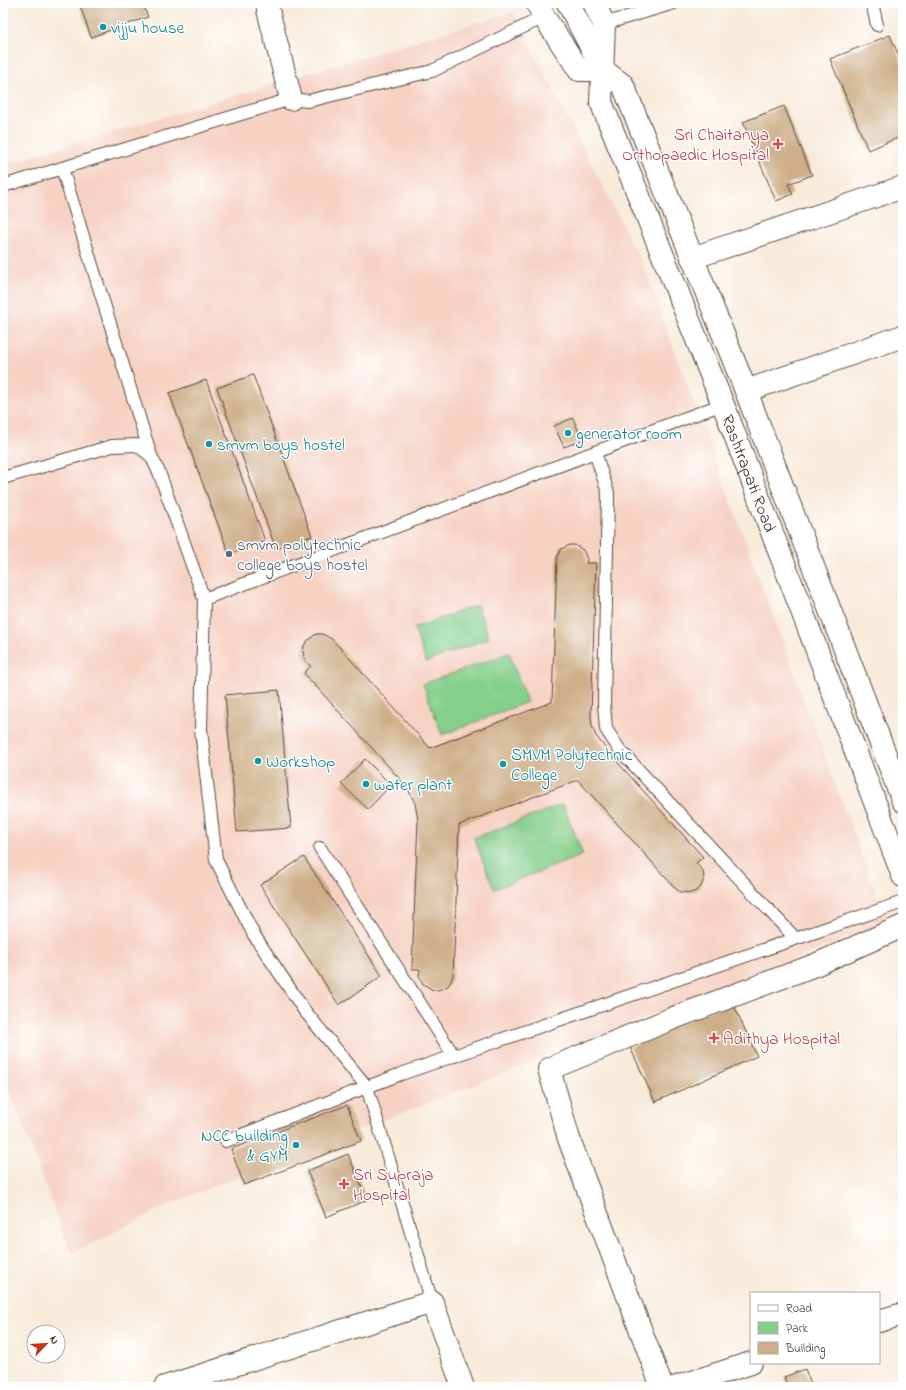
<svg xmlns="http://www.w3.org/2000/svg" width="906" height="1390" font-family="'Indie Flower',sans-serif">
  <rect width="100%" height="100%" fill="#fff"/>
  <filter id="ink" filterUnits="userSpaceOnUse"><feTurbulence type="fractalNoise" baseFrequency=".025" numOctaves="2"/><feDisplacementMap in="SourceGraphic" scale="8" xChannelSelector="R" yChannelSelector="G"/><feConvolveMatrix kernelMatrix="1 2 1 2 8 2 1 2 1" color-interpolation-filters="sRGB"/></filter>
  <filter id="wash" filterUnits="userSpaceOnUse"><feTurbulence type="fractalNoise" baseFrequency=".012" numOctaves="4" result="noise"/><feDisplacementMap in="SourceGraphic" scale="16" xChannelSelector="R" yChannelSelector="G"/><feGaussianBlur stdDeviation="0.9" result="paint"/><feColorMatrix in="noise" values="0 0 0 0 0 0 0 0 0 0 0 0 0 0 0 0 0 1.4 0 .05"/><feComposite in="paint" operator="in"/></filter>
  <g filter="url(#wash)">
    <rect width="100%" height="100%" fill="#f8ebda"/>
    <!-- built -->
    <polygon fill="#f6d2c3" points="513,12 642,263 887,923 169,1204 71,1254 3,1073 3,165"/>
    <!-- green -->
    <g fill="#85cf8c" stroke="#607c55">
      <polygon points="477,605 489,638 426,662 414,628"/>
      <polygon points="509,653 527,702 442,735 423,684"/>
      <polygon points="563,804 583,855 494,889 474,838"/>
    </g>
    <g id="blocks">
      <!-- building -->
      <g fill="#cdae88">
        <polygon points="79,3 142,3 148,17 91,37"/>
        <polygon points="890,35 903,66 903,136 868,150 830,59"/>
        <polygon points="784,106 812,175 788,184 793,194 776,201 743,122"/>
        <polygon points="253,375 312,536 276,549 217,388"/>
        <polygon points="206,380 265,541 229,554 169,393"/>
        <polygon points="573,418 582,440 564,447 554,426"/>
        <polygon points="570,545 575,545 583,550 587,559 586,563 596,563 591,716 592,726 596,736 610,754 703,857 696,863 703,871 704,877 703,882 700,888 696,891 691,893 680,892 676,889 578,780 459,825 453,976 451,981 448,986 438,990 433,990 423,984 419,975 420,969 412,969 418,820 415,803 407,787 304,673 311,666 306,662 304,657 303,651 304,646 307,641 316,634 322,634 332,639 430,748 552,702 557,557 561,549"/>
        <polygon points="279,690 291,828 237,832 225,695"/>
        <polygon points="365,759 391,785 368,809 341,784"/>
        <polygon points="304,857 382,976 339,1005 260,885"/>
        <polygon points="732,1001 757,1056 655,1102 630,1047"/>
        <polygon points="347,1105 361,1141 244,1185 231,1149"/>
        <polygon points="348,1154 367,1200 326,1217 307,1171"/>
        <polygon points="805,1369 812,1387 788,1387 784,1377"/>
      </g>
    </g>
  </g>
  <g filter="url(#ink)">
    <use href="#blocks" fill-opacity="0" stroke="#57473a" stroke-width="1"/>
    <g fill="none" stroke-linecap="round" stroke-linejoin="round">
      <defs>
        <g id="service">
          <polyline points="872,3 877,25"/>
          <polyline points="604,24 674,3"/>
          <polyline points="62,168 151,456"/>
          <polyline points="3,186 291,99 308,101 432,71 544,17"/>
          <polyline points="595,452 608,493 604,704 606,729 619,749 795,938"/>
          <polyline points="3,478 112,446 137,445 151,456 159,472 204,599 201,730 216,860 254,935 304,1010 367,1087 432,1302"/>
          <polyline points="204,599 723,404"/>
          <polyline points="320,848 454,1056"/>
          <polyline points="226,1141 401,1074 903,902"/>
        </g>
        <g id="minor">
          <polyline points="268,10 291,99"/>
          <polyline points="692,258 903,187"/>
          <polyline points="746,391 903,336"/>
          <polyline points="879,1321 903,1314"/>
          <polyline points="165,1387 432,1302 463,1387"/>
          <polyline points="662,1387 569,1139 549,1069 671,1019 815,965 903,926"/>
          <polyline points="677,1387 751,1363"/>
        </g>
        <g id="tertiary">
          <polyline points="537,3 544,17 579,70 603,70"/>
          <polyline points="568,3 603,70 623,85 746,391 903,801"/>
          <path id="s1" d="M594,3l10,21 -3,78 127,315 175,459"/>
        </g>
      </defs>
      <!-- service casing -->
      <use href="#service" stroke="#57473a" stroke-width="14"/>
      <!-- minor casing -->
      <use href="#minor" stroke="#57473a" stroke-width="24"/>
      <!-- tertiary casing -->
      <use href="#tertiary" stroke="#57473a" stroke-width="24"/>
      <!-- service -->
      <use href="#service" stroke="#fff" stroke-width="12"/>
      <!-- minor -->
      <use href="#minor" stroke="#fff" stroke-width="22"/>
      <!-- tertiary -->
      <use href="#tertiary" stroke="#fff" stroke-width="22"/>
    </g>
  </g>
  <!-- markers -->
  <g fill="#0f9aa8" stroke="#fff" stroke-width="1.5">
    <circle cx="103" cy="27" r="4"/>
    <circle cx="568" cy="433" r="4"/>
    <circle cx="209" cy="444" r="4"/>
    <circle cx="258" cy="761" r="4"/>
    <circle cx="503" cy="764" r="4"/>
    <circle cx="366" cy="784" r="4"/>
    <circle cx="296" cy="1145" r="4"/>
  </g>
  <g fill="#e0444e" stroke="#fff" stroke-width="1.5">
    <path d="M776 138h4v4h4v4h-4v4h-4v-4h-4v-4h4z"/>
    <path d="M712 1032h4v4h4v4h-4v4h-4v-4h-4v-4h4z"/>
    <path d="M342 1178h4v4h4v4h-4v4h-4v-4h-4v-4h4z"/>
  </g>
  <circle fill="#5c6f8a" stroke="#fff" stroke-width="1.5" cx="229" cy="554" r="4"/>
  <g text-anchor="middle" stroke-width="3" stroke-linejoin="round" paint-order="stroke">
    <!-- culture labels -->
    <g font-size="17" fill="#0d838f" stroke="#fff" text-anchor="start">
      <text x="111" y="33">vijju house</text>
      <text x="576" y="439">generator room</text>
      <text x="217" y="450">smvm boys hostel</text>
      <text x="511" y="760">SMVM Polytechnic<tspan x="511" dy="20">College</tspan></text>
      <text x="266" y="767">Workshop</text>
      <text x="374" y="790">water plant</text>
      <text x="288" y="1141" text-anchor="end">NCC building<tspan x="288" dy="20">&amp; GYM</tspan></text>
    </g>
    <!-- health labels -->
    <g font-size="17" fill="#be3a42" stroke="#fff" text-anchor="start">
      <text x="769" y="140" text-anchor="end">Sri Chaitanya<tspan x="769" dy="20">Orthopaedic Hospital</tspan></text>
      <text x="723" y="1044">Adithya Hospital</text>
      <text x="353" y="1180">Sri Supraja<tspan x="353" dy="20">Hospital</tspan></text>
    </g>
    <!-- street labels -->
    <g font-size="17" fill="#3b2a1e" stroke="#fff">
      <text dy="6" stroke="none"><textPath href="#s1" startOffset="501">Rashtrapati Road</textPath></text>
    </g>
    <!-- service labels -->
    <g font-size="17" fill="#4e5e75" stroke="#fff" text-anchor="start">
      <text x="237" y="550">smvm polytechnic<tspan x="237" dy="20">college boys hostel</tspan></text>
    </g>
  </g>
  <!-- margin -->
  <rect width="906" height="1390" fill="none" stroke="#fff" stroke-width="16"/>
  <!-- legend -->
  <rect x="750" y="1292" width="130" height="72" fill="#ffffff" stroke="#b1aaa5"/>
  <rect x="758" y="1305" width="20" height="6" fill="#ffffff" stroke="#b1aaa5"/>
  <text x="786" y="1312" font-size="12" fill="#3b2a1e">Road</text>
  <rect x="758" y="1322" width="20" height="12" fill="#85cf8c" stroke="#b1aaa5"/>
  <text x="786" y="1332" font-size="12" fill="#3b2a1e">Park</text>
  <rect x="758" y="1342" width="20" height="12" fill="#cdae88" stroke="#b1aaa5"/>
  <text x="786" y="1352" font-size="12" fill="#3b2a1e">Building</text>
  <!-- north arrow -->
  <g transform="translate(46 1344) rotate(65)"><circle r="19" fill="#ffffff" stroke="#b1aaa5"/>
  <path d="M0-3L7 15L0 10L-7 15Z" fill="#c8321e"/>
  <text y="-6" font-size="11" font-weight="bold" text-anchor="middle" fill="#3b2a1e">N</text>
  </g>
</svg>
